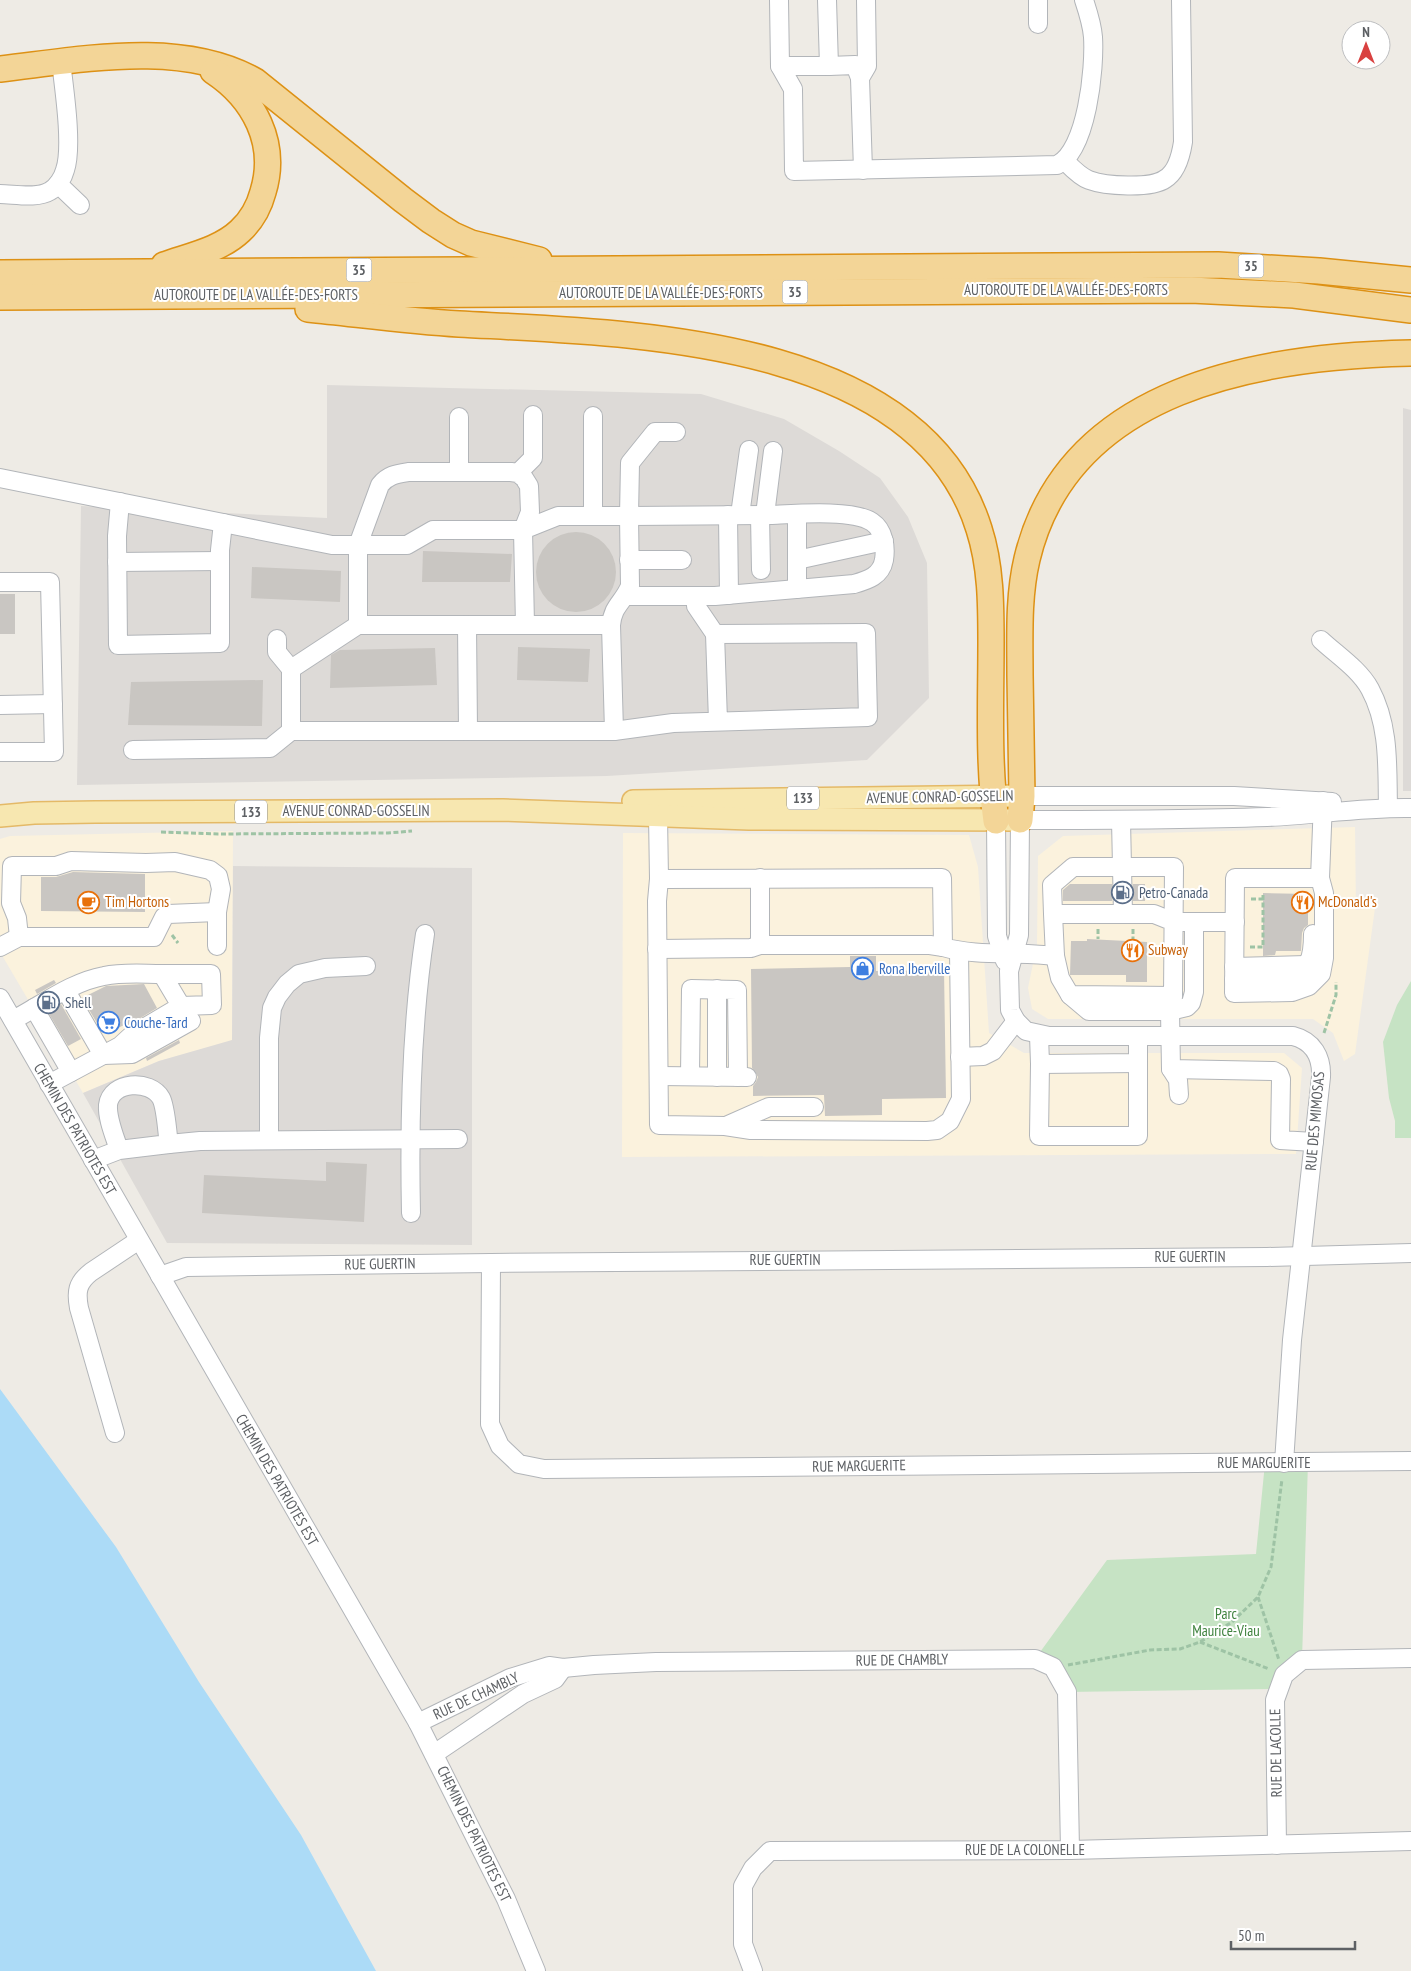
<svg xmlns="http://www.w3.org/2000/svg" width="1411" height="1971" font-family="'PT Sans Narrow',sans-serif">
  <rect width="100%" height="100%" fill="#eeebe5"/>
  <!-- commercial -->
  <g fill="#fbf2dd">
    <polygon points="1355,827 1356,910 1375,908 1355,1054 1344,1061 1333,1033 1313,1019 1048,1019 1032,1009 1028,988 1037,944 1038,856 1063,836"/>
    <polygon points="233,831 232,1041 159,1061 83,1093 0,952 0,839 10,836"/>
    <polygon points="623,833 969,835 978,867 989,1033 1024,1053 1284,1053 1302,1068 1296,1154 622,1157"/>
  </g>
  <!-- industrial -->
  <g fill="#dddad7">
    <polygon points="327,385 701,394 784,419 839,451 880,478 908,517 927,563 929,698 867,760 607,776 77,785 81,506 327,518"/>
    <polygon points="1403,408 1411,410 1411,791 1403,791"/>
    <polygon points="233,866 472,868 472,1245 167,1243 83,1093 159,1061 232,1040"/>
  </g>
  <!-- green -->
  <g fill="#c6e3c4">
    <polygon points="1411,981 1411,1138 1395,1138 1395,1121 1389,1098 1383,1042 1397,1005"/>
    <polygon points="1308,1462 1302,1660 1279,1689 1067,1692 1035,1659 1107,1560 1256,1554 1265,1463"/>
  </g>
  <!-- water -->
  <polygon fill="#acdbf7" points="0,1389 116,1547 199,1682 301,1835 376,1971 0,1971"/>
  <!-- building -->
  <g fill="#c9c6c2">
    <circle cx="576" cy="572" r="40"/>
    <polygon points="423,551 512,554 510,582 422,582"/>
    <polygon points="252,567 341,571 340,602 251,598"/>
    <rect x="0" y="594" width="15" height="40"/>
    <polygon points="518,647 590,649 588,682 517,680"/>
    <polygon points="435,648 437,685 330,688 331,655 340,650"/>
    <polygon points="263,680 262,726 128,725 131,682"/>
    <polygon points="73,872 145,874 145,912 41,911 41,877 56,877"/>
    <polygon points="1070,884 1112,884 1112,901 1063,901 1063,890"/>
    <rect x="1133" y="884" width="12" height="17"/>
    <polygon points="1263,893 1308,894 1308,925 1304,928 1302,933 1301,951 1276,951 1275,955 1263,956"/>
    <polygon points="1087,939 1147,942 1147,982 1126,982 1126,975 1070,975 1071,941 1087,941"/>
    <polygon points="850,956 876,956 876,971 944,970 946,1098 882,1099 882,1115 825,1116 824,1095 753,1096 753,1086 756,1082 758,1077 752,1068 751,969 850,967"/>
    <polygon points="54,980 56,983 37,994 35,990"/>
    <polygon points="144,984 157,1008 127,1026 126,1024 112,1031 100,1028 82,998 106,986"/>
    <polygon points="61,1004 81,1039 68,1046 48,1012"/>
    <polygon points="179,1040 180,1043 147,1061 146,1058"/>
    <polygon points="326,1162 367,1164 364,1222 202,1213 204,1175 326,1181"/>
  </g>
  <g fill="none" stroke-linecap="round" stroke-linejoin="round">
    <defs>
      <g id="minor">
        <polyline points="779,0 780,66 829,66 827,0"/>
        <polyline points="1038,24 1038,0"/>
        <path d="M780,66l13,23 1,82 263,-6c30,-14 38,-97 36,-128 -1,-13 -5,-25 -9,-37"/>
        <polyline points="829,66 855,65 860,78"/>
        <path d="M1065,161c7,7 14,15 24,19 16,6 62,9 76,-1 12,-7 16,-24 18,-37l-2,-142"/>
        <polyline points="863,170 860,78 867,66 866,0"/>
        <polyline points="58,184 80,205"/>
        <path d="M0,194c14,0 37,5 50,-3 7,-4 13,-13 15,-21 8,-23 -1,-82 -4,-108"/>
        <polyline points="593,416 593,516"/>
        <polyline points="459,417 459,472"/>
        <polyline points="518,473 533,458 533,415"/>
        <path d="M0,478l332,67h75l26,-15h90l35,-14h71l1,70c-7,17 -17,19 -19,39l3,106h-323v-62l67,-44v-80l22,-60c8,-10 16,-11 29,-13h102l7,1 6,5 5,8 1,26 -7,18 2,95"/>
        <polyline points="120,502 117,536 118,645 220,643 220,550 223,523"/>
        <polyline points="728,515 729,595"/>
        <polyline points="740,515 749,450"/>
        <polyline points="760,515 761,570"/>
        <polyline points="765,515 773,451"/>
        <polyline points="629,560 682,560"/>
        <polyline points="797,560 884,541"/>
        <polyline points="117,562 220,561"/>
        <polyline points="0,582 50,582 54,752 0,752"/>
        <polyline points="797,589 797,514"/>
        <path d="M626,596h89l139,-12c14,-4 27,-8 30,-24 2,-13 0,-30 -12,-38 -19,-13 -78,-8 -102,-7 -47,0 -94,1 -141,1l1,-53 25,-31h21"/>
        <polyline points="696,597 696,606 715,634"/>
        <polyline points="358,625 611,625"/>
        <polyline points="467,625 468,731"/>
        <polyline points="277,639 277,652 291,669"/>
        <path d="M1321,640c16,15 38,29 49,49 20,37 17,79 18,118"/>
        <polyline points="0,705 53,704"/>
        <polyline points="614,731 673,723 868,717 866,633 715,634 718,721"/>
        <polyline points="133,750 270,748 291,731"/>
        <polyline points="1022,796 1234,796 1332,802"/>
        <path d="M658,815l1,64 283,-1 1,69c35,10 75,4 112,9"/>
        <polyline points="1121,820 1123,914"/>
        <polyline points="996,821 997,936 1005,961"/>
        <polyline points="760,878 760,945 930,945 943,947"/>
        <polyline points="1320,878 1235,878 1234,993 1292,992 1309,986 1321,974 1324,958 1324,893 1320,878 1323,801"/>
        <polyline points="659,879 657,901 659,1125 725,1126 751,1130 927,1131 937,1130 950,1121 961,1099 959,952"/>
        <polyline points="1053,914 1052,885 1073,867 1174,867 1173,996 1070,995 1060,978 1055,956 1053,914 1154,914 1174,922 1235,922"/>
        <polyline points="19,937 17,918 11,903 12,866 56,866 71,861 146,863 175,862 210,870 218,876 221,889 217,912 217,946"/>
        <polyline points="0,947 19,937 154,937 164,917 168,914 217,912"/>
        <polyline points="657,949 751,948 760,945"/>
        <polyline points="1234,967 1306,965"/>
        <polyline points="162,974 211,974 212,1005 181,1006"/>
        <path d="M1234,980l51,-1c25,-8 28,-21 28,-45"/>
        <polyline points="717,989 717,1077"/>
        <polyline points="66,991 103,1055 132,1054 191,1021 181,1006"/>
        <polyline points="1070,995 1089,1011 1170,1011 1187,1007 1191,1003 1194,992 1194,922"/>
        <polyline points="1173,996 1170,1011 1171,1069 1274,1071 1279,1074 1281,1079 1280,1140 1314,1142"/>
        <polyline points="0,998 418,1723 506,1899 536,1971"/>
        <polyline points="34,1008 71,1072"/>
        <path d="M13,1020c29,-15 58,-38 91,-44 19,-4 39,-2 58,-2l19,32 -49,29 -12,11 -71,38"/>
        <polyline points="1039,1035 1040,1064 1138,1063 1138,1036"/>
        <polyline points="960,1057 983,1056 993,1051 1016,1021"/>
        <polyline points="1040,1064 1039,1136 1138,1136 1138,1063"/>
        <polyline points="1171,1069 1178,1080 1179,1095"/>
        <polyline points="659,1076 747,1077"/>
        <polyline points="690,1076 691,989 737,990 738,1077"/>
        <polyline points="726,1126 769,1107 814,1107"/>
        <polyline points="269,1140 269,1038 272,1008 277,997 287,984 299,974 325,968 366,966"/>
        <polyline points="169,1144 200,1141 458,1139"/>
        <path d="M93,1160l26,-10 50,-6c-2,-12 -3,-37 -8,-46 -11,-19 -50,-17 -53,7 -1,14 7,32 11,45"/>
        <path d="M411,1213c-2,-93 0,-187 14,-279"/>
        <polyline points="491,1263 490,1424 500,1446 519,1464 544,1469 1411,1461"/>
        <polyline points="160,1276 186,1267 491,1263 1267,1257 1411,1253"/>
        <path d="M115,1433l-36,-125c-3,-16 -2,-25 12,-36l48,-32"/>
        <path d="M1284,1463l8,-123 29,-263c1,-20 -8,-36 -28,-41h-244l-23,-5 -10,-10 -6,-11 -1,-39 10,-36 1,-115c82,0 165,0 247,-3 48,-2 97,-10 144,-9"/>
        <polyline points="418,1723 510,1678 549,1666 563,1668 594,1665 656,1662 1035,1659 1053,1667 1067,1692 1070,1850"/>
        <polyline points="434,1754 523,1694 555,1679 563,1668"/>
        <polyline points="1277,1845 1275,1700 1284,1675 1302,1660 1411,1658"/>
        <polyline points="753,1971 743,1944 743,1886 753,1868 770,1851 1070,1850 1411,1841"/>
      </g>
      <g id="major">
        <polyline points="633,801 1022,796"/>
        <polyline points="0,816 34,813 95,812 503,810 749,819 1012,820"/>
      </g>
      <g id="highway">
        <path d="M0,69c80,-9 181,-30 255,12l148,119 28,21 22,14 18,8 68,17"/>
        <path d="M164,265c25,-9 56,-15 76,-34 12,-11 19,-24 23,-39 15,-49 -9,-94 -50,-121"/>
        <polyline points="0,273 1218,265 1319,271 1411,280"/>
        <polyline points="0,297 1191,290 1294,295 1411,310"/>
        <path d="M308,309c50,5 101,12 151,15 165,9 460,11 520,205 12,37 12,76 12,114 0,59 -3,119 5,178"/>
        <path d="M1020,820l2,-24c-1,-40 -1,-81 -2,-121 0,-38 -2,-78 7,-116 41,-172 234,-203 384,-206"/>
      </g>
    </defs>
    <!-- minor casing -->
    <use href="#minor" stroke="#b2b5b9" stroke-width="20"/>
    <!-- major casing -->
    <use href="#major" stroke="#e4b967" stroke-width="24"/>
    <!-- highway casing -->
    <use href="#highway" stroke="#dd9115" stroke-width="28"/>
    <!-- path -->
    <g stroke="#9ec3a5" stroke-width="3" stroke-dasharray="5 2.5" stroke-linecap="butt">
      <polyline points="161,832 218,834 388,833 412,831"/>
      <polyline points="1251,899 1263,899"/>
      <polyline points="1098,929 1098,939"/>
      <polyline points="1133,929 1133,941"/>
      <polyline points="172,935 178,943"/>
      <polyline points="1250,947 1263,947 1263,894"/>
      <polyline points="1324,1033 1336,995 1336,982"/>
      <polyline points="1258,1597 1279,1660"/>
      <polyline points="1200,1642 1269,1669"/>
      <polyline points="1068,1665 1150,1650 1180,1649 1200,1642 1232,1622 1258,1597 1271,1567 1282,1479"/>
    </g>
    <!-- minor -->
    <use href="#minor" stroke="#fff" stroke-width="18"/>
    <!-- major -->
    <use href="#major" stroke="#f7e7b0" stroke-width="21"/>
    <!-- highway -->
    <use href="#highway" stroke="#f3d597" stroke-width="25"/>
  </g>
  <!-- icons -->
  <defs>
    <symbol id="fuel-ring" viewBox="-11 -11 22 22"><circle r="9.5" fill="#fff" stroke="#5c6f8a" stroke-width="1.5"/><path d="M-5.5-6h7V0h2V4h1.3V-2.5L3-4.5l.8-.8L6-3V5H2.5V1h-1V6h-7ZM-4.2-4.7v3.2H.2V-4.7Z" fill="#5c6f8a"/></symbol>
    <symbol id="cafe-ring" viewBox="-11 -11 22 22"><circle r="9.5" fill="#fff" stroke="#e8710a" stroke-width="1.5"/><path d="M-5.5-4.5H6V0H3Q3 3.5 0 3.5H-2.5Q-5.5 3.5-5.5 0ZM3-3.2v2h1.7v-2ZM-6 4.5H4V6H-6Z" fill="#e8710a"/></symbol>
    <symbol id="restaurant-ring" viewBox="-11 -11 22 22"><circle r="9.5" fill="#fff" stroke="#e8710a" stroke-width="1.5"/><path d="M-5-6h1v4h1v-4h1v4h1v-4h1v5L-1.5 .5V6h-2V.5L-5-1ZM5-6V6H3V1.5H1.5Q1.5-4 5-6Z" fill="#e8710a"/></symbol>
    <symbol id="shop-ring" viewBox="-11 -11 22 22"><circle r="9.5" fill="#fff" stroke="#3f7fe0" stroke-width="1.5"/><path d="M-5-2.5h2.3a2.7 3.5 0 0 1 5.4 0H5L5.5 6h-11ZM-1.5-2.5h3a1.5 2.3 0 0 0-3 0Z" fill="#3f7fe0"/></symbol>
    <symbol id="supermarket-ring" viewBox="-11 -11 22 22"><circle r="9.5" fill="#fff" stroke="#3f7fe0" stroke-width="1.5"/><path d="M-6-5.5h2.5l.6 2H6L4.5 2H-2.5L-4.4-4H-6ZM-1.5 3.2a1.3 1.3 0 1 0 .1 0ZM3 3.2a1.3 1.3 0 1 0 .1 0Z" fill="#3f7fe0"/></symbol>
  </defs>
  <g fill-rule="evenodd">
    <use href="#fuel-ring" x="1110" y="880" width="25" height="25"/>
    <use href="#cafe-ring" x="76" y="890" width="25" height="25"/>
    <use href="#restaurant-ring" x="1290" y="890" width="25" height="25"/>
    <use href="#restaurant-ring" x="1120" y="938" width="25" height="25"/>
    <use href="#shop-ring" x="850" y="956" width="25" height="25"/>
    <use href="#fuel-ring" x="36" y="990" width="25" height="25"/>
    <use href="#supermarket-ring" x="96" y="1010" width="25" height="25"/>
  </g>
  <g text-anchor="middle" stroke-width="4" stroke-linejoin="round" paint-order="stroke">
    <!-- shield labels -->
    <g fill="#fff" stroke="#8e9092" stroke-width="1">
      <rect x="1238.5" y="254.5" width="25" height="23" rx="4"/>
      <rect x="346.5" y="258.5" width="25" height="23" rx="4"/>
      <rect x="782.5" y="280.5" width="25" height="23" rx="4"/>
      <rect x="787" y="786.5" width="32" height="23" rx="4"/>
      <rect x="235" y="800.5" width="32" height="23" rx="4"/>
    </g>
    <g font-size="14" font-weight="bold" fill="#5d6064">
      <text x="1251" y="271">35</text>
      <text x="359" y="275">35</text>
      <text x="795" y="297">35</text>
      <text x="803" y="803">133</text>
      <text x="251" y="817">133</text>
    </g>
    <!-- street labels -->
    <g font-size="15" fill="#5d6064" stroke="#fff">
      <text x="1066" y="295">AUTOROUTE DE LA VALLÉE-DES-FORTS</text>
      <text x="661" y="298">AUTOROUTE DE LA VALLÉE-DES-FORTS</text>
      <text x="256" y="300">AUTOROUTE DE LA VALLÉE-DES-FORTS</text>
      <text transform="translate(940 797) rotate(-1)" y="5">AVENUE CONRAD-GOSSELIN</text>
      <text x="356" y="816">AVENUE CONRAD-GOSSELIN</text>
      <text transform="translate(1315 1121) rotate(-85)" y="5">RUE DES MIMOSAS</text>
      <text transform="translate(75 1129) rotate(60)" y="5">CHEMIN DES PATRIOTES EST</text>
      <text x="1190" y="1262">RUE GUERTIN</text>
      <text x="785" y="1265">RUE GUERTIN</text>
      <text transform="translate(380 1264) rotate(-1)" y="5">RUE GUERTIN</text>
      <text x="1264" y="1468">RUE MARGUERITE</text>
      <text transform="translate(859 1466) rotate(-1)" y="5">RUE MARGUERITE</text>
      <text transform="translate(277 1480) rotate(60)" y="5">CHEMIN DES PATRIOTES EST</text>
      <text transform="translate(902 1660) rotate(-1)" y="5">RUE DE CHAMBLY</text>
      <text transform="translate(476 1696) rotate(-25)" y="5">RUE DE CHAMBLY</text>
      <text transform="translate(1276 1753) rotate(-91)" y="5">RUE DE LACOLLE</text>
      <text transform="translate(474 1834) rotate(64)" y="5">CHEMIN DES PATRIOTES EST</text>
      <text x="1025" y="1855">RUE DE LA COLONELLE</text>
    </g>
    <!-- service labels -->
    <g font-size="15" fill="#4e5e75" stroke="#fff" text-anchor="start">
      <text x="1139" y="898">Petro-Canada</text>
      <text x="65" y="1008">Shell</text>
    </g>
    <!-- food labels -->
    <g font-size="15" fill="#c56008" stroke="#fff" text-anchor="start">
      <text x="105" y="907">Tim Hortons</text>
      <text x="1318" y="907">McDonald's</text>
      <text x="1148" y="955">Subway</text>
    </g>
    <!-- shop labels -->
    <g font-size="15" fill="#366cbe" stroke="#fff" text-anchor="start">
      <text x="879" y="974">Rona Iberville</text>
      <text x="124" y="1028">Couche-Tard</text>
    </g>
    <!-- park labels -->
    <g font-size="15" fill="#3f823e" stroke="#fff">
      <text x="1226" y="1619">Parc<tspan x="1226" dy="17">Maurice-Viau</tspan></text>
    </g>
  </g>
  <!-- north arrow -->
  <g transform="translate(1366 45)"><circle r="24" fill="#ffffff" stroke="#bebfc1"/>
  <path d="M0-4L9 19L0 12L-9 19Z" fill="#d94140"/>
  <text y="-8" font-size="14" font-weight="bold" text-anchor="middle" fill="#5d6064">N</text>
  </g>
  <!-- scale -->
  <path d="M1231 1941v8h124v-8" fill="none" stroke="#5d6064" stroke-width="2.5"/>
  <text x="1238" y="1941" font-size="15" fill="#5d6064" stroke="#ffffff" stroke-width="4" paint-order="stroke">50 m</text>
</svg>
